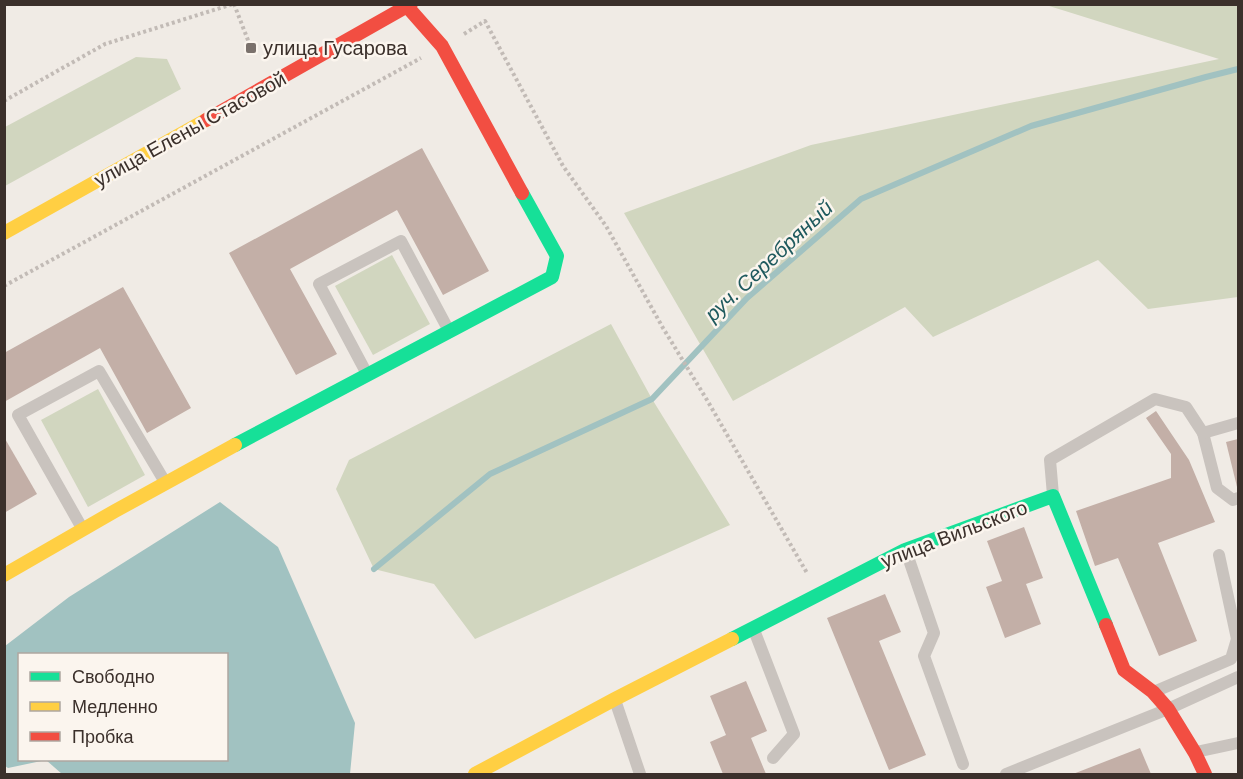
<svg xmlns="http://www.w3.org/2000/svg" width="1243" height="779" font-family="'DM Sans',sans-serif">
  <rect width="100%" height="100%" fill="#f0ebe5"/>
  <!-- green -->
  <g fill="#d1d6bf">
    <polygon points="1046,5 1238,5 1238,297 1148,309 1098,260 933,337 905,307 733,401 624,213 811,145 1219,59"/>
    <polygon points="136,57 167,59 181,89 5,186 5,127"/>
    <polygon points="392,255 430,324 373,355 335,286"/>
    <polygon points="611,324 652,399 730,525 475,639 434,584 374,569 336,489 349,460"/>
    <polygon points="98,389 145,475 88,507 41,420"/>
  </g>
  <!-- water -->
  <path fill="#a1c2c1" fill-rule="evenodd" d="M220,502l58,45 77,176 -5,51h-288l-16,-14 -38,8 -3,-2v-120l64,-49zM20,654h206v106h-206z"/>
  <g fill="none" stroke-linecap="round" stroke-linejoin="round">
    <!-- stream -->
    <polyline stroke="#a1c2c1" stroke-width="6" points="374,569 490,474 652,399 747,298 861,199 1031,126 1206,77 1238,69"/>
  </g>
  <!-- building -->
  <g fill="#c3afa7">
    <polygon points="422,148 489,271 443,295 397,210 290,269 337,354 296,375 229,253"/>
    <polygon points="123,287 191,408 147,433 100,348 4,402 4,353"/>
    <polygon points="1156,411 1189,460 1215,522 1158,543 1197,641 1159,656 1118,558 1095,566 1076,511 1171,478 1171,454 1146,418"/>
    <polygon points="4,437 37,494 4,513"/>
    <polygon points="1238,439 1238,491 1226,442"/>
    <polygon points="1024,527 1043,578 1026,584 1041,624 1005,638 986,587 1002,581 987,541"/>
    <polygon points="885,594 901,632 879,641 926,755 889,770 827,618"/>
    <polygon points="746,681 767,731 751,738 766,774 723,774 710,742 726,735 710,696"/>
    <polygon points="1140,748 1151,774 1073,774"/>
  </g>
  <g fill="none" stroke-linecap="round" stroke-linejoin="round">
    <!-- path -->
    <g stroke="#c2bbb6" stroke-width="4" stroke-dasharray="3 3" stroke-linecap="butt">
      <polyline points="234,4 251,48"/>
      <polyline points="464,34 485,21 563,166 606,226 663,328 707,400 807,573"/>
      <polyline points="4,101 105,44 233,4"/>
      <polyline points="4,286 421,58"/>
    </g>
    <!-- lane -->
    <g stroke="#c9c3be" stroke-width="12">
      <polyline points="367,374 319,284 401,241 448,329"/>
      <polyline points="1203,433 1217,488 1233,500 1238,498"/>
      <polyline points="1053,495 1050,460 1155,399 1186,407 1203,433 1238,423"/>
      <polyline points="82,528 18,415 99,371 165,482"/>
      <polyline points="906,551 934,633 924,656 963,764"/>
      <polyline points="754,630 794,734 773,758"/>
      <polyline points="1156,691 1231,659 1237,639 1219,555"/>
      <polyline points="615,700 640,774"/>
      <polyline points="1196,752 1238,743"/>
      <polyline points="1006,774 1168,709 1238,677"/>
    </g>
    <!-- fast -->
    <g stroke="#16e098" stroke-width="14">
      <polyline points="235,445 552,277 557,256 522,193"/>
      <polyline points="732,639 905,550 1053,496 1106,625"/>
    </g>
    <!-- slow -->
    <g stroke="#ffcf43" stroke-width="14">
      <polyline points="4,233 206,120"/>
      <polyline points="4,575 115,511 235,445"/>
      <polyline points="475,774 615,699 732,639"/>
    </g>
    <!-- jam -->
    <g stroke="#f24e42" stroke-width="14">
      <polyline points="405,4 442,46 522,193"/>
      <polyline points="206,120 411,4"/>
      <polyline points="1106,625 1124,670 1153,692 1168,709 1195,753 1205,774"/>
    </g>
  </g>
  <!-- markers -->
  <rect fill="#7a716c" stroke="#fbf5ee" stroke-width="2" x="245" y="42" width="12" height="12" rx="3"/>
  <g text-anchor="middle" stroke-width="5" stroke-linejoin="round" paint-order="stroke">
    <!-- poi labels -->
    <g font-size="20" fill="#3b302b" stroke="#fbf5ee" text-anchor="start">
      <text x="263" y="55">улица Гусарова</text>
    </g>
    <!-- street labels -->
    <g font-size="20" fill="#3b302b" stroke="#fbf5ee">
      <text transform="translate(190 129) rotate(-29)" y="7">улица Елены Стасовой</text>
      <text transform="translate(954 534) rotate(-21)" y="7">улица Вильского</text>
    </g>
    <!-- water labels -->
    <g font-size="21" font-style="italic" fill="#1f5a5e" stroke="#fbf5ee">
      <text transform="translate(769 261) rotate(-43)" y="7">руч. Серебряный</text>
    </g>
  </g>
  <!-- border -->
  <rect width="1243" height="779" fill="none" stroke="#3b302b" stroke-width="12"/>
  <!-- legend -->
  <rect x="18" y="653" width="210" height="108" fill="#fbf5ee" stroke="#aea6a0" stroke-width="1.5"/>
  <rect x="30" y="672" width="30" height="9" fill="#16e098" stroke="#aea6a0" stroke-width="1.5"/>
  <text x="72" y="683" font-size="18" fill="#3b302b">Свободно</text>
  <rect x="30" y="702" width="30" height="9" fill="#ffcf43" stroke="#aea6a0" stroke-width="1.5"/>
  <text x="72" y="713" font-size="18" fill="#3b302b">Медленно</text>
  <rect x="30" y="732" width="30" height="9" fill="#f24e42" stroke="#aea6a0" stroke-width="1.5"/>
  <text x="72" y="743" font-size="18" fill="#3b302b">Пробка</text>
</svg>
